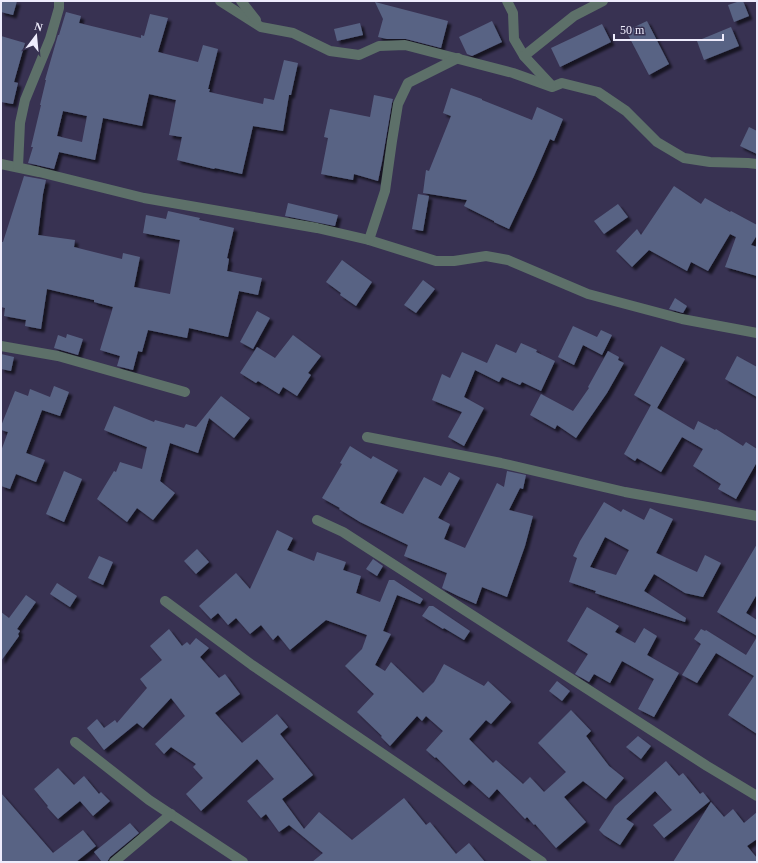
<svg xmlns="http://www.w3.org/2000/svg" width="758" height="863" font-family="Georgia,serif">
  <defs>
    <filter id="shadow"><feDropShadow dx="3.5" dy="3.5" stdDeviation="1" flood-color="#0009"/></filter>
  </defs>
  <rect width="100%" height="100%" fill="#383252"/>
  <!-- building -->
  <g fill="#596384" fill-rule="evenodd" filter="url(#shadow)">
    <polygon points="1,1 17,1 13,15 1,12"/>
    <polygon points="740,1 743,1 749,16 734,22 728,5"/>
    <polygon points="375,2 448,21 441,48 406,39 387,39 378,37 383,19"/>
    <path d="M66,12l15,4 -2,7 62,15v-3l3,1 6,-22 18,4 -10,34 40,10 5,-17 15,4 -10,40h2l-1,3 54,12 1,-6 10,2 10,-40 14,3 -7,32h-2l-6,36 -30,-5 -11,48 -27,-6 -1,1 -37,-9 5,-23 -13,-2 7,-35 -27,-6 -7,32 -39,-8 -8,42 -36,-8 -5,17 -26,-6 5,-16h-2l10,-42h-1l6,-25h-1l13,-45h1zM63,111l24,5 -5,26 -25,-6z"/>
    <polygon points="492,21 502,42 472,56 467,54 459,37"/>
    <polygon points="647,21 669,64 649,75 626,31"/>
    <polygon points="360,23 363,35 337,41 334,29"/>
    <polygon points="602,24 611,42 560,67 551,48"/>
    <polygon points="731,27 739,46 704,60 697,41"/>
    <polygon points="1,36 25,43 14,82 18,83 13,104 1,102"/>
    <polygon points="451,88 482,99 482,100 532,120 537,107 563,119 554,141 550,139 534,176 509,229 494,222 494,221 464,206 467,200 423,193 426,170 429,171 451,116 443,113"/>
    <polygon points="374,95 393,99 392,103 382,162 378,181 354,174 353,180 321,174 328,138 324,137 330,109 370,117"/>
    <polygon points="749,127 757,131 757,154 740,146"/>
    <polygon points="24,176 46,180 43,194 38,235 75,240 74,247 122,259 123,253 140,257 134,287 170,294 180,240 143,233 146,215 166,219 168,211 200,218 199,220 234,228 227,258 229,259 227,271 262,278 258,295 239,291 228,337 189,328 187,338 148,330 142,352 138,351 133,370 117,366 120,356 100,350 113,307 94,302 94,300 47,289 41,329 25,326 26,320 4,316 5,308 1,307 1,242 3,242"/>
    <polygon points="674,186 701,204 705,198 730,212 731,211 757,225 757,235 751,245 757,247 757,276 725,267 736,237 730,234 708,271 691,262 687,271 649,250 632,267 616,251 637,229 641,235"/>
    <polygon points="418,194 429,196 423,231 412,229"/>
    <polygon points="288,203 338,215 335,226 285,216"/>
    <polygon points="618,204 628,217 604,234 594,221"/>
    <polygon points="342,260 372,282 356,306 340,295 341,293 326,282"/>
    <polygon points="423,280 435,289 416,313 404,305"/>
    <polygon points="675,298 687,306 683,313 669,309"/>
    <polygon points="257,311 270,318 253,349 240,342"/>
    <polygon points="573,326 597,337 601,330 612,335 602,355 583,345 574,365 558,357"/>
    <polygon points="67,334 83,339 78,355 54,348 58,335 66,338"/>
    <polygon points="293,335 321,356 308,373 311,375 297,396 283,387 279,394 258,381 256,383 240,373 257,347 275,358"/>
    <polygon points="521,343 537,350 536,352 555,361 541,391 522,382 520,385 502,377 499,382 475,370 464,397 484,408 464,446 448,437 462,412 432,400 442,374 450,378 462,352 487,363 496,344 516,353"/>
    <polygon points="661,346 685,359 657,408 694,430 698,421 715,430 716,429 743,446 746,442 757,449 757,462 736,499 718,489 721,484 693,466 703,449 682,437 661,472 637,458 635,461 624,454 651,405 634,395"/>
    <polygon points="608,351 619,357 618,360 624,363 607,393 576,438 557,425 555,429 530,415 541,394 573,411 589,388 588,387"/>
    <polygon points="1,354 14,357 11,371 1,369"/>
    <polygon points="737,356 757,367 757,397 725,379"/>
    <polygon points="54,386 69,392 60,416 42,410 26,453 45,460 36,482 16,474 10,489 1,486 1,451 8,432 1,430 1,426 15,391 28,396 30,389 50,397"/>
    <polygon points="221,396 250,418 234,438 209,418 198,453 170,443 160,481 175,493 153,520 137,508 127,522 97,499 114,471 116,472 120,462 142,469 147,447 104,430 114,406 154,422 155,420 184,428 186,424 196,427"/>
    <polygon points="350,446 371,459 373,456 398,470 380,503 403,514 424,477 441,486 449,472 460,478 438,518 450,524 444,539 465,548 497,483 504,487 507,471 526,475 523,489 520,488 509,510 533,516 525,546 507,597 482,587 476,604 458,596 442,588 447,573 404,556 408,545 360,522 339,509 340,508 322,498 342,464 340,463"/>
    <polygon points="64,471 82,479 64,522 46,514"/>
    <path d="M604,502l17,10 2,-3 21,11 6,-12 23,11 -17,34 41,19 8,-17 16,8 -18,34 -18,-4 -31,-19 -10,17 42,27 -1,4 -90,-29 1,-2 -27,-9 8,-24 -4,-2 7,-15zM605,537l24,13 -13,25 -26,-8z"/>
    <polygon points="277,530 293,538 287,550 314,561 317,552 346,562 343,570 361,576 356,593 380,602 389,580 394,580 423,599 420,604 397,595 383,631 391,634 375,665 385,671 391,662 423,693 434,682 444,664 484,686 488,681 511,702 491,724 486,720 469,739 493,763 496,760 523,784 530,777 544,792 566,772 538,743 571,710 591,731 586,736 609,766 624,778 606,799 583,781 564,797 586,822 556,848 535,824 534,825 527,817 525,819 497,789 489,798 469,780 464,785 436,757 435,758 426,750 443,731 426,716 422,721 417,716 390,746 381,737 382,736 357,712 374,694 345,666 362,649 367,635 326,620 290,650 278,635 273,640 261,625 250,634 236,618 228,625 218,613 211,619 199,606 236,573 250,589"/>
    <polygon points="757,544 757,594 746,613 757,620 757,636 717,612"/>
    <polygon points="197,549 209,562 196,574 184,561"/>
    <polygon points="99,556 113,562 103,585 88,578"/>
    <polygon points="373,559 383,566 377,576 366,569"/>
    <polygon points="57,583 77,596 70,607 50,594"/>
    <polygon points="26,595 36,602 17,629 20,631 18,634 19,636 1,661 1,612 9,618"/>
    <polygon points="429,606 433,606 470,631 464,640 444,628 443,629 422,616"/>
    <polygon points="587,607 619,626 615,632 635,643 644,628 657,636 647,655 679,673 654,717 638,709 654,679 622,661 610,683 594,674 589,682 575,674 588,654 567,641"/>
    <polygon points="169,629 182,646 187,642 190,645 196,638 209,648 200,657 219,678 225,674 240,694 215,713 242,743 277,714 288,727 280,734 313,775 282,799 304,829 319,812 352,840 404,798 426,825 430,822 456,854 469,843 485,862 312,862 323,853 289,825 279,832 266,814 261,818 247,801 274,779 257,759 201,811 186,794 203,778 193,767 196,764 171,747 164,754 155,744 185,716 171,698 143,728 137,723 104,750 87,728 97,719 104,728 115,720 117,723 147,688 140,679 162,660 150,646"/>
    <polygon points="701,629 705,631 706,630 746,655 757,637 757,734 728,715 754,676 716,653 697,683 682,675 701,644 694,639"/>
    <polygon points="557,681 570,691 562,701 549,691"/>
    <polygon points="638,736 651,746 641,759 626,747"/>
    <polygon points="666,761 679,776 683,773 700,794 703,792 710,801 664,838 653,825 672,810 655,791 626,819 634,824 620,845 604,835 599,830 615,806"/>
    <polygon points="58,768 74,785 84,776 99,794 101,792 110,801 93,816 80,801 58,819 47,807 48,806 34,789"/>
    <polygon points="1,793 53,853 83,830 96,846 76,862 1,862"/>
    <polygon points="711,802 724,817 733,809 744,823 757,812 757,839 747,846 757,858 757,862 673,862"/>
    <polygon points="130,823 139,833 110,857 107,862 102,862 94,852"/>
  </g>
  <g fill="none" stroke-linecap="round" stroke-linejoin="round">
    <!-- minor -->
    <g stroke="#5d7069" stroke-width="10">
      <polyline points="220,1 261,27 293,33 330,51 359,55 379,46 405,45 513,73 552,87 562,83 598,92 626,111 657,142 684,158 710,162 748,163 757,164"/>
      <polyline points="241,1 256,20"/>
      <polyline points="507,1 513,13 514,39 524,56 551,85"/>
      <polyline points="524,56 574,16 603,1"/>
      <polyline points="1,164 39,172 144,198 317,228 369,240 436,261 454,261 486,256 508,260 588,294 682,319 757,333"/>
      <polyline points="18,167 20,123 25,100 50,39 59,8 59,1"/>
      <polyline points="369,240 385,191 392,141 398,104 408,83 458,58"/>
      <polyline points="1,346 58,356 185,392"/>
      <polyline points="367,437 501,463 625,492 757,516"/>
      <polyline points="317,520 343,532 707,766 757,796"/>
      <polyline points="165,601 252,665 542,862"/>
      <polyline points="75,742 149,800 243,862"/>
      <polyline points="114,862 171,814"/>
    </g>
  </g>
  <!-- border -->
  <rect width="758" height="863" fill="none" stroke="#eeecfc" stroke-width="4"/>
  <!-- north arrow -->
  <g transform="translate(36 36) rotate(16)" stroke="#383252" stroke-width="3" paint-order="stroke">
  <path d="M0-3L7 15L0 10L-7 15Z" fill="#eeecfc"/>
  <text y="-6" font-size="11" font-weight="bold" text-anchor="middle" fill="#eeecfc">N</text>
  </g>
  <!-- scale -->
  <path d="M614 34v6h109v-6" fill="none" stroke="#eeecfc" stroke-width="2"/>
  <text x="620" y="34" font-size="12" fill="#eeecfc" stroke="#383252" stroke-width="3" paint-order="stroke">50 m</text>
</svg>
